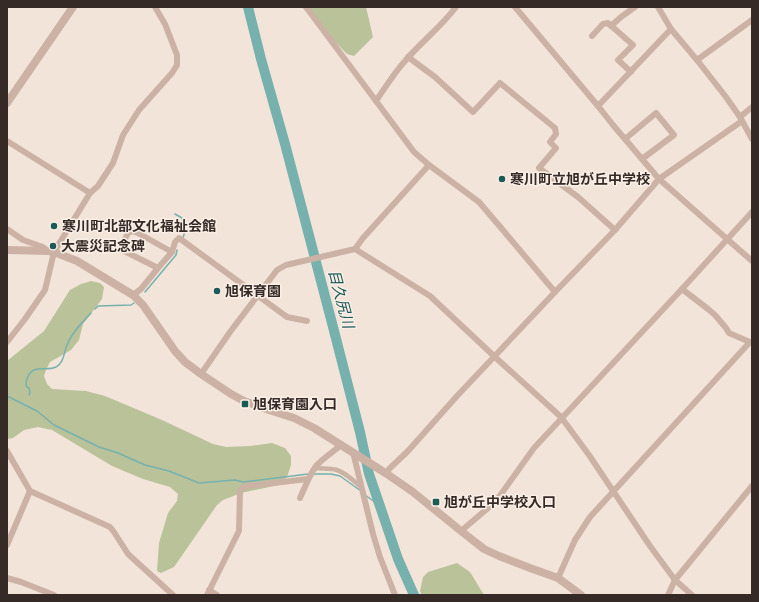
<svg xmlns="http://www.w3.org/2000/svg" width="759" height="602" font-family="Rubik,'Noto Sans JP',sans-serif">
  <rect width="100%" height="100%" fill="#f3e4da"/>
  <!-- green -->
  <g fill="#b9c299">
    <polygon points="302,7 366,7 373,37 354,56 347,54 311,17"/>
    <polygon points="91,281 100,283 104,287 102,299 83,324 79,340 71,350 50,362 46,370 44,376 47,384 52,389 86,391 105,396 162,420 213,444 226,447 250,446 272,443 285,448 291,456 291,465 287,477 279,485 241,493 223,500 217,505 174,567 161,573 157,571 159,543 168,513 177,501 178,494 170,487 143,479 112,466 52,430 38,427 24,430 13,438 7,439 7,361 44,331 70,290 81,284"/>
    <polygon points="457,563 470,572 484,595 422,595 420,591 423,577 428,572"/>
  </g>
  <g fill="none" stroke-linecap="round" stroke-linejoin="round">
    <!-- stream -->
    <g stroke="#77b1ad" stroke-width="1.5">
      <polyline points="175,214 182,218 185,231 183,238"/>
      <polyline points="145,292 176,255 177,250"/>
      <polyline points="95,309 98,306 131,305 134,303"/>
      <path d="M29,395l1,-3 -1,-4 -2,-1c-2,-3 -1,-5 0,-8 5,-16 19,-7 29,-12 8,-4 8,-15 11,-22 5,-13 15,-22 24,-32"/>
      <polyline points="7,396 37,411 54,425 99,447 118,453 145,465 169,471 199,483 235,480 243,482 308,474"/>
      <polyline points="314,474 331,474 340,476 361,491"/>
      <polyline points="365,495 379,505"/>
    </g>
    <!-- river -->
    <polyline stroke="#77b1ad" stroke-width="10" points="248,7 261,59 285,144 332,323 360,432 369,474 398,559 414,595"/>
    <!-- pedestrian -->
    <path stroke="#cbb2a5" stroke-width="4.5" d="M315,468c7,1 15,0 22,2 9,3 17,11 24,17"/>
    <!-- minor -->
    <g stroke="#cbb2a5" stroke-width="6">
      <polyline points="306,7 414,152 429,165 479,202 502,229 555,292"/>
      <polyline points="515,7 598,106 613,125 659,179 752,261"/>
      <polyline points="658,7 671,29 697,60 726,97 740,117 752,139"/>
      <polyline points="611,26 621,17 635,7"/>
      <polyline points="592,36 603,24 608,23 633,45 618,60 631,72"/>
      <polyline points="408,57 435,77 473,112 500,83 555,128 556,134 550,142 556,148 539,168 578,197 615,230"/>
      <polyline points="697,60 752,20"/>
      <path d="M376,101c9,-13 18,-28 29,-40 16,-19 36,-34 51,-54"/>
      <polyline points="598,106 671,29"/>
      <polyline points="740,117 752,107"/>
      <polyline points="625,139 656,113 674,135 642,159"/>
      <polyline points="7,141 90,193"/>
      <polyline points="7,229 23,240 43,247 48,251"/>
      <polyline points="355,249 430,296 495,357 561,417 589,455 650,546 675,580 692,595"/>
      <polyline points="158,268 120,249 128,233 132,231 136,232 172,252"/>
      <polyline points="682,289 708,309 715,315 726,328 729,333 752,343"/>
      <polyline points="133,295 141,289 158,268 172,252 175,242 179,238 287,317 307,321"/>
      <polyline points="7,342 25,319 45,290 54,252 90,193 98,186 113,163 123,135 139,110 172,73 177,65 177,55 165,24 155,7"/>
      <polyline points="201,374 230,332 277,270 286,265 355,249 363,238 429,165"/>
      <polyline points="7,451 30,491 110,527 114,532 128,554 173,595"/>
      <polyline points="353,452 373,534 380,557 395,595"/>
      <polyline points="387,474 389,469 408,451 457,396 555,292 615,230 659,179 742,121"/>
      <path d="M300,498c5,-11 9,-22 16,-32 7,-8 17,-14 25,-21"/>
      <polyline points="461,531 494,503 499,497 534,448 682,289 752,212"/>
      <polyline points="7,545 30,491"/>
      <polyline points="7,578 21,582 54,595"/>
      <polyline points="558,578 575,540 590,517 750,342"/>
      <polyline points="209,590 217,595"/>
      <polyline points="207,595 239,531 240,491 242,488 247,486 308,479"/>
      <polyline points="668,595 675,580 752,486"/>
    </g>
    <!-- tertiary -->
    <g stroke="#cbb2a5" stroke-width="8">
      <polyline points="7,103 73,7"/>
      <polyline points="7,250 48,251 54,252 77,261 133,295 143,305 175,351 185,362 201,374 231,394 244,401 269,410 294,418 314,428 387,474 413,492 461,531 484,549 499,556 530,568 558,578 581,595"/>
    </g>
  </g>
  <!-- markers -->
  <g fill="#1a5a57" stroke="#faefe6" stroke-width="1.5">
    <circle cx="502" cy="179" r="4"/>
    <circle cx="54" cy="226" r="4"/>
    <circle cx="53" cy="246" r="4"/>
    <circle cx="217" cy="291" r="4"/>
    <rect x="241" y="400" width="8" height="8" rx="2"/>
    <rect x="432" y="498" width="8" height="8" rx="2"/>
  </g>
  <g text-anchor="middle" stroke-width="3" stroke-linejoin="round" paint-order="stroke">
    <!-- poi labels -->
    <g font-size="14" font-weight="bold" fill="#362a27" stroke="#faefe6" text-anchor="start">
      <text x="510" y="184">寒川町立旭が丘中学校</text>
      <text x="62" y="231">寒川町北部文化福祉会館</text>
      <text x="61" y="251">大震災記念碑</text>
      <text x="225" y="296">旭保育園</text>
      <text x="253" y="409">旭保育園入口</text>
      <text x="444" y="507">旭が丘中学校入口</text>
    </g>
    <!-- water labels -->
    <g font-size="15" font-style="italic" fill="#1a5a57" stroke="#faefe6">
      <text transform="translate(341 299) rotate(75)" y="5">目久尻川</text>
    </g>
  </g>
  <!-- border -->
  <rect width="759" height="602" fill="none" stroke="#362a27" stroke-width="16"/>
</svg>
